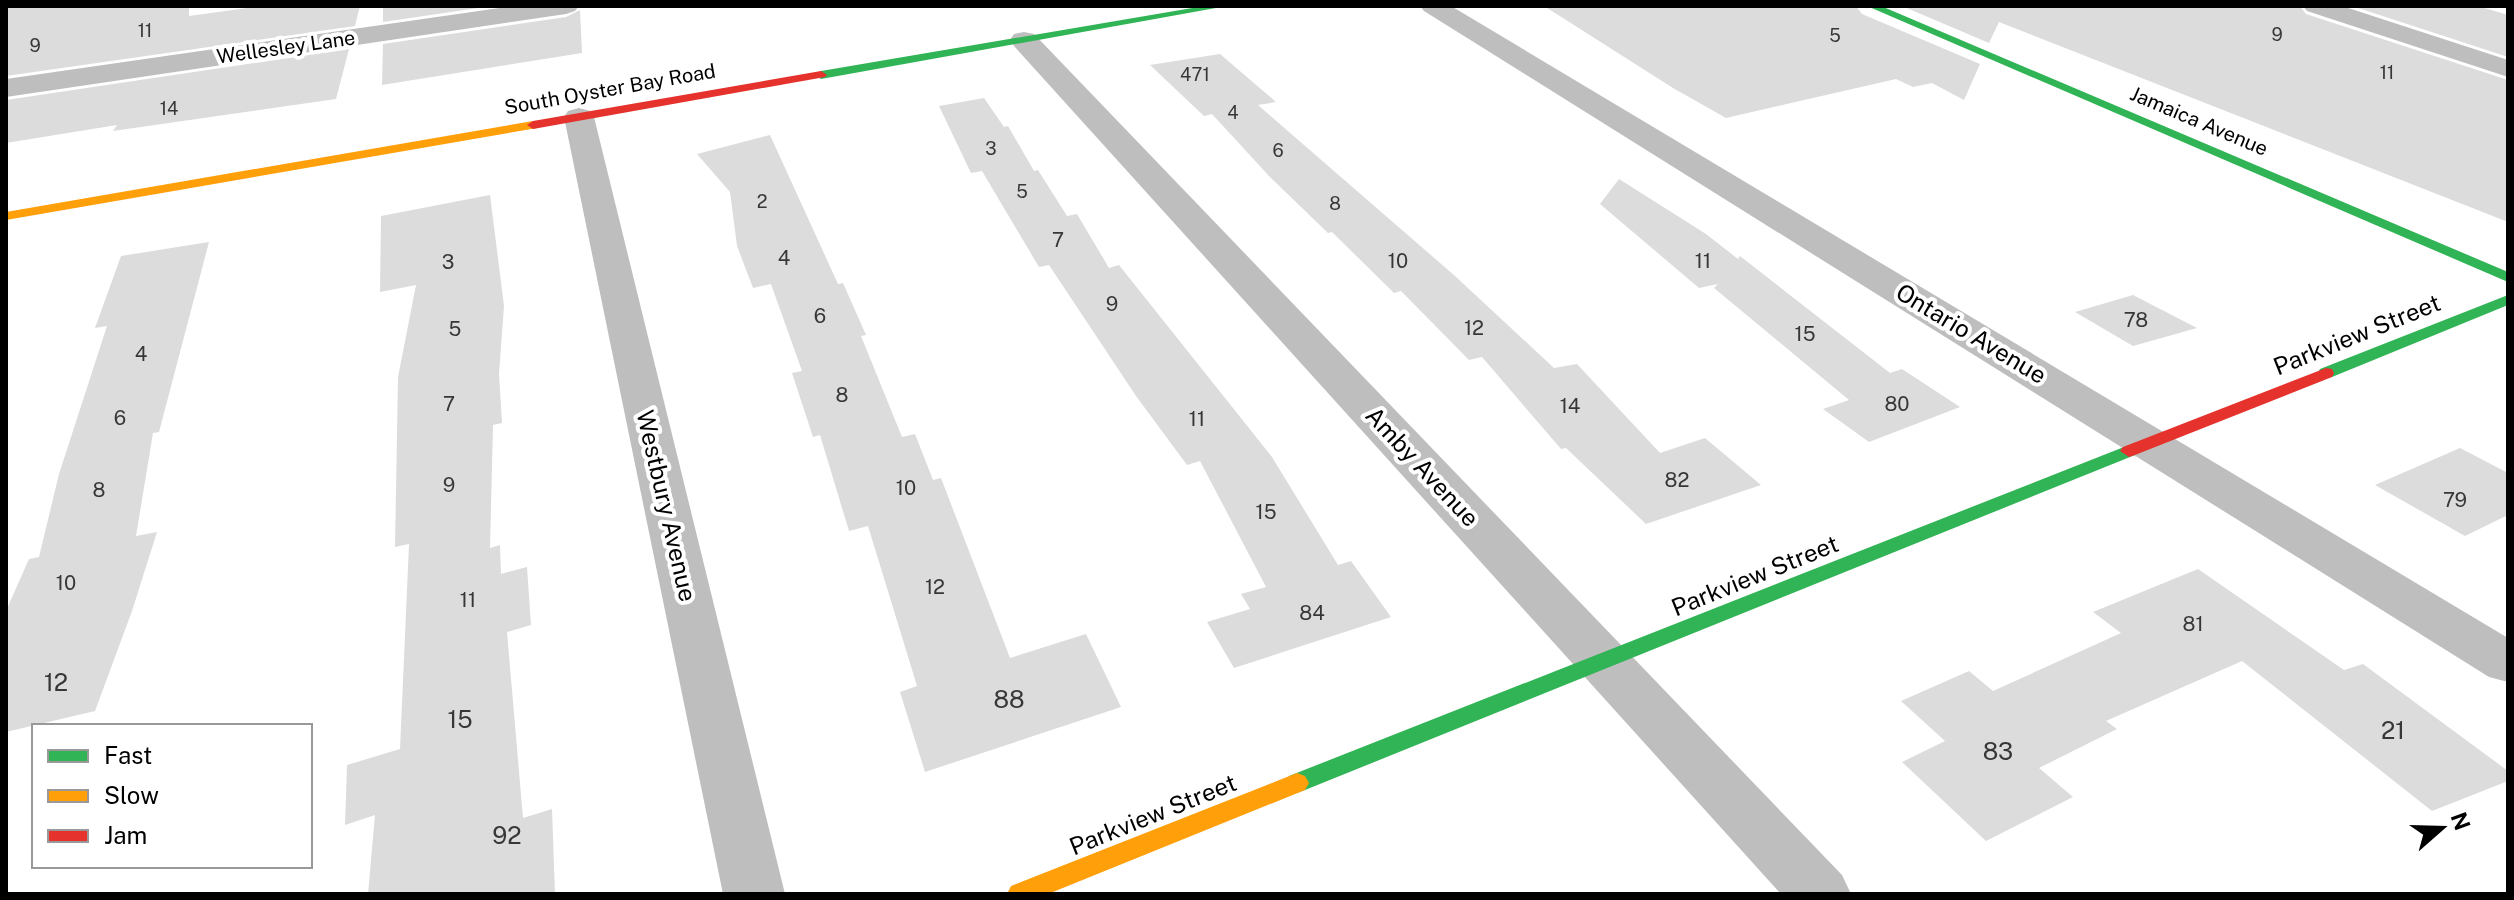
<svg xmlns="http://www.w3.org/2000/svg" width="2514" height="900" font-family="'Public Sans',sans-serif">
  <rect width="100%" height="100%" fill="#fff"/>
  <!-- building -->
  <g fill="#dcdcdc">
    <polygon points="6,6 189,6 189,16 261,6 360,6 355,26 6,76"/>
    <polygon points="383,6 492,6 383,22"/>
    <polygon points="1544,6 1856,6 1862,14 1980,64 1964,100 1932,83 1913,87 1896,79 1726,118 1673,88"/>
    <polygon points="1902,6 2300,6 2306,14 2508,80 2508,222 1999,22 1989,43"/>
    <polygon points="2352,6 2478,6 2508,15 2508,57"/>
    <polygon points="580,10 582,53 382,85 383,44 566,17"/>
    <polygon points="349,49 336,99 113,131 117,125 6,143 6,100"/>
    <polygon points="1220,54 1276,102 1258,105 1455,276 1554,368 1577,364 1660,453 1705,438 1761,485 1646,524 1566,448 1561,449 1482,357 1469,360 1401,291 1394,293 1332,232 1328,233 1269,176 1212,114 1204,116 1150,65"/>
    <polygon points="984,98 1004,127 1008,126 1034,171 1038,170 1067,216 1077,214 1109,268 1119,265 1272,457 1338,565 1351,561 1391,617 1234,668 1207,622 1250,609 1241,594 1266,587 1200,461 1187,465 1136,396 1049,265 1039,267 982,171 971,173 939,106"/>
    <polygon points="770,135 838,284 843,283 866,335 861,336 902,437 915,434 933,480 941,478 1010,658 1086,634 1121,707 925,772 900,692 917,686 868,526 849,531 820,435 813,437 792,373 802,371 771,284 753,288 737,246 730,192 697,154"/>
    <polygon points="1619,179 1706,234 1738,259 1740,256 1890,373 1902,369 1960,407 1869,442 1823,409 1849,400 1714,288 1718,284 1699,288 1600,204"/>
    <polygon points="490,195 504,306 499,374 502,423 493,425 490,548 500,545 501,574 527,567 531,625 507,632 523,818 552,809 555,894 368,894 375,815 345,825 347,765 400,749 409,544 395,547 398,377 416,285 380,292 381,216"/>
    <polygon points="209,242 159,432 153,433 136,536 157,532 132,611 95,711 6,732 6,611 29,559 39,557 59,474 107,326 95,328 121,256"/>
    <polygon points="2133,295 2197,328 2133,346 2075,312"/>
    <polygon points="2460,448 2508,473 2508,515 2465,536 2375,485"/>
    <polygon points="2198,569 2344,670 2363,664 2508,771 2508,781 2432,811 2242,661 2106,721 2117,729 2039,768 2073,797 1986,841 1902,762 1945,741 1901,701 1969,671 1993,691 2121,633 2093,612"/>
  </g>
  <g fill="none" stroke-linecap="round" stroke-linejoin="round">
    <!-- street -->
    <g fill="#bebebe" fill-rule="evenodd">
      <polygon points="513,6 579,6 575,11 566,14 6,97 6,79"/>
      <polygon points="1420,6 1451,6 2508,638 2508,682 2489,677 1424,11"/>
      <polygon points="2303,6 2342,6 2508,60 2508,77 2307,11"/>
      <polygon points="1024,32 1034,34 1842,875 1851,894 1781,894 1014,46 1010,40 1014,34"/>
      <polygon points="579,108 590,111 594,117 785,894 723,894 564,117 568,111"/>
    </g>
    <!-- fast -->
    <g fill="#30b455" fill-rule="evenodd">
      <polygon points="1204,6 1227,6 821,79 815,75 821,71"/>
      <polygon points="1867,6 1881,6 2508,272 2508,282"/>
      <polygon points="2508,295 2508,305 2332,377 2326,378 2318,373 2320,369"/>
      <polygon points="2129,445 2138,451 2135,455 1305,790 1297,793 1289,790 1285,783 1289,776"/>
    </g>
    <!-- slow -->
    <g fill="#ff9f0a" fill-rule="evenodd">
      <polygon points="533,121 537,122 537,128 6,220 6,212"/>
      <polygon points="1297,773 1305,776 1309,783 1305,790 1048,894 1007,894 1011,886"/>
    </g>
    <!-- jam -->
    <g fill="#e5322d" fill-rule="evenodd">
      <polygon points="821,71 827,75 825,77 533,129 527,125 533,121"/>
      <polygon points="2326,368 2332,369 2334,373 2332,377 2135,455 2129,457 2120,451 2123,447"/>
    </g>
  </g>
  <g text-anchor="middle" stroke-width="8" stroke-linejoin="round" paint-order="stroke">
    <!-- far-number labels -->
    <g font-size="18" fill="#373737">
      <text x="145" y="37">11</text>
      <text x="2277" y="41">9</text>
      <text x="1835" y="42">5</text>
      <text x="35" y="52">9</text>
      <text x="2387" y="79">11</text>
      <text x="1195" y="81">471</text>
      <text x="169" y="115">14</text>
      <text x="1233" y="119">4</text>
      <text x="991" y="155">3</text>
      <text x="1278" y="157">6</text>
      <text x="1022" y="198">5</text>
      <text x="762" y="208">2</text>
      <text x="1335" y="210">8</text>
    </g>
    <!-- far-street labels -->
    <g font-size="20" fill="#000" stroke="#fff">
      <text transform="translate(286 47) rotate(-8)" y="7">Wellesley Lane</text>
      <text transform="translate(610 89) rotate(-10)" y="7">South Oyster Bay Road</text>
      <text transform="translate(2199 121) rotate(23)" y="7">Jamaica Avenue</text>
    </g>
    <!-- number labels -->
    <g font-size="20" fill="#373737">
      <text x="1058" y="247">7</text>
      <text x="784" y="265">4</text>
      <text x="1398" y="268">10</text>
      <text x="1703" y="268">11</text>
      <text x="448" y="269">3</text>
      <text x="1112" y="311">9</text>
      <text x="820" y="323">6</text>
      <text x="2136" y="327">78</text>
      <text x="1474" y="335">12</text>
      <text x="455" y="336">5</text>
      <text x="1805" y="341">15</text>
      <text x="141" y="361">4</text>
      <text x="842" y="402">8</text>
      <text x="449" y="411">7</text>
      <text x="1897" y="411">80</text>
      <text x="1570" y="413">14</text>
      <text x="120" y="425">6</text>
      <text x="1197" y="426">11</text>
      <text x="1677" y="487">82</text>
      <text x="449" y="492">9</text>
      <text x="906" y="495">10</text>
      <text x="99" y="497">8</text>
      <text x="2455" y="507">79</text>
      <text x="1266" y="519">15</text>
      <text x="66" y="590">10</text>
      <text x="935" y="594">12</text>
      <text x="468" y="607">11</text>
      <text x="1312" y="620">84</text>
      <text x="2193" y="631">81</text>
    </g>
    <!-- street labels -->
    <g font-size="24" fill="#000" stroke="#fff">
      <text transform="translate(1971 334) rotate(31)" y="8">Ontario Avenue</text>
      <text transform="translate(2357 335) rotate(-22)" y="8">Parkview Street</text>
      <text transform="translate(1422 467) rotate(47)" y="8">Amby Avenue</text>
      <text transform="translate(666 506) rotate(77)" y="8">Westbury Avenue</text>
      <text transform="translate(1755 576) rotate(-22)" y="8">Parkview Street</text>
      <text transform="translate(1153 815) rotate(-22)" y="8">Parkview Street</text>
    </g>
    <!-- near-number labels -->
    <g font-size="24" fill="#373737">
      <text x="56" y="691">12</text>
      <text x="1009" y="708">88</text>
      <text x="460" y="728">15</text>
      <text x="2393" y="739">21</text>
      <text x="1998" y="760">83</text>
      <text x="507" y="844">92</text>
    </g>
  </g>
  <!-- border -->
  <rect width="2514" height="900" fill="none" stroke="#000000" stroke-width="16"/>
  <!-- legend -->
  <rect x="32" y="724" width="280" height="144" fill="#ffffff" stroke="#999999" stroke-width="2"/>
  <rect x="48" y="750" width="40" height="12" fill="#30b455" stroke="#999999" stroke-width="2"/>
  <text x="104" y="764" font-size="24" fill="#000000">Fast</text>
  <rect x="48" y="790" width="40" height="12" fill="#ff9f0a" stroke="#999999" stroke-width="2"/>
  <text x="104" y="804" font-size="24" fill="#000000">Slow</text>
  <rect x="48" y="830" width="40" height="12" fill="#e5322d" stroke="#999999" stroke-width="2"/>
  <text x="104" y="844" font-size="24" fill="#000000">Jam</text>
  <!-- north arrow -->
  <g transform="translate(2442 828) rotate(70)" stroke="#ffffff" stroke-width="6" paint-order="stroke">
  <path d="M0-6L14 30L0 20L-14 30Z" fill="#000000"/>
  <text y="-12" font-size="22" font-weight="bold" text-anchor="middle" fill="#000000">N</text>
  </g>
</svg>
